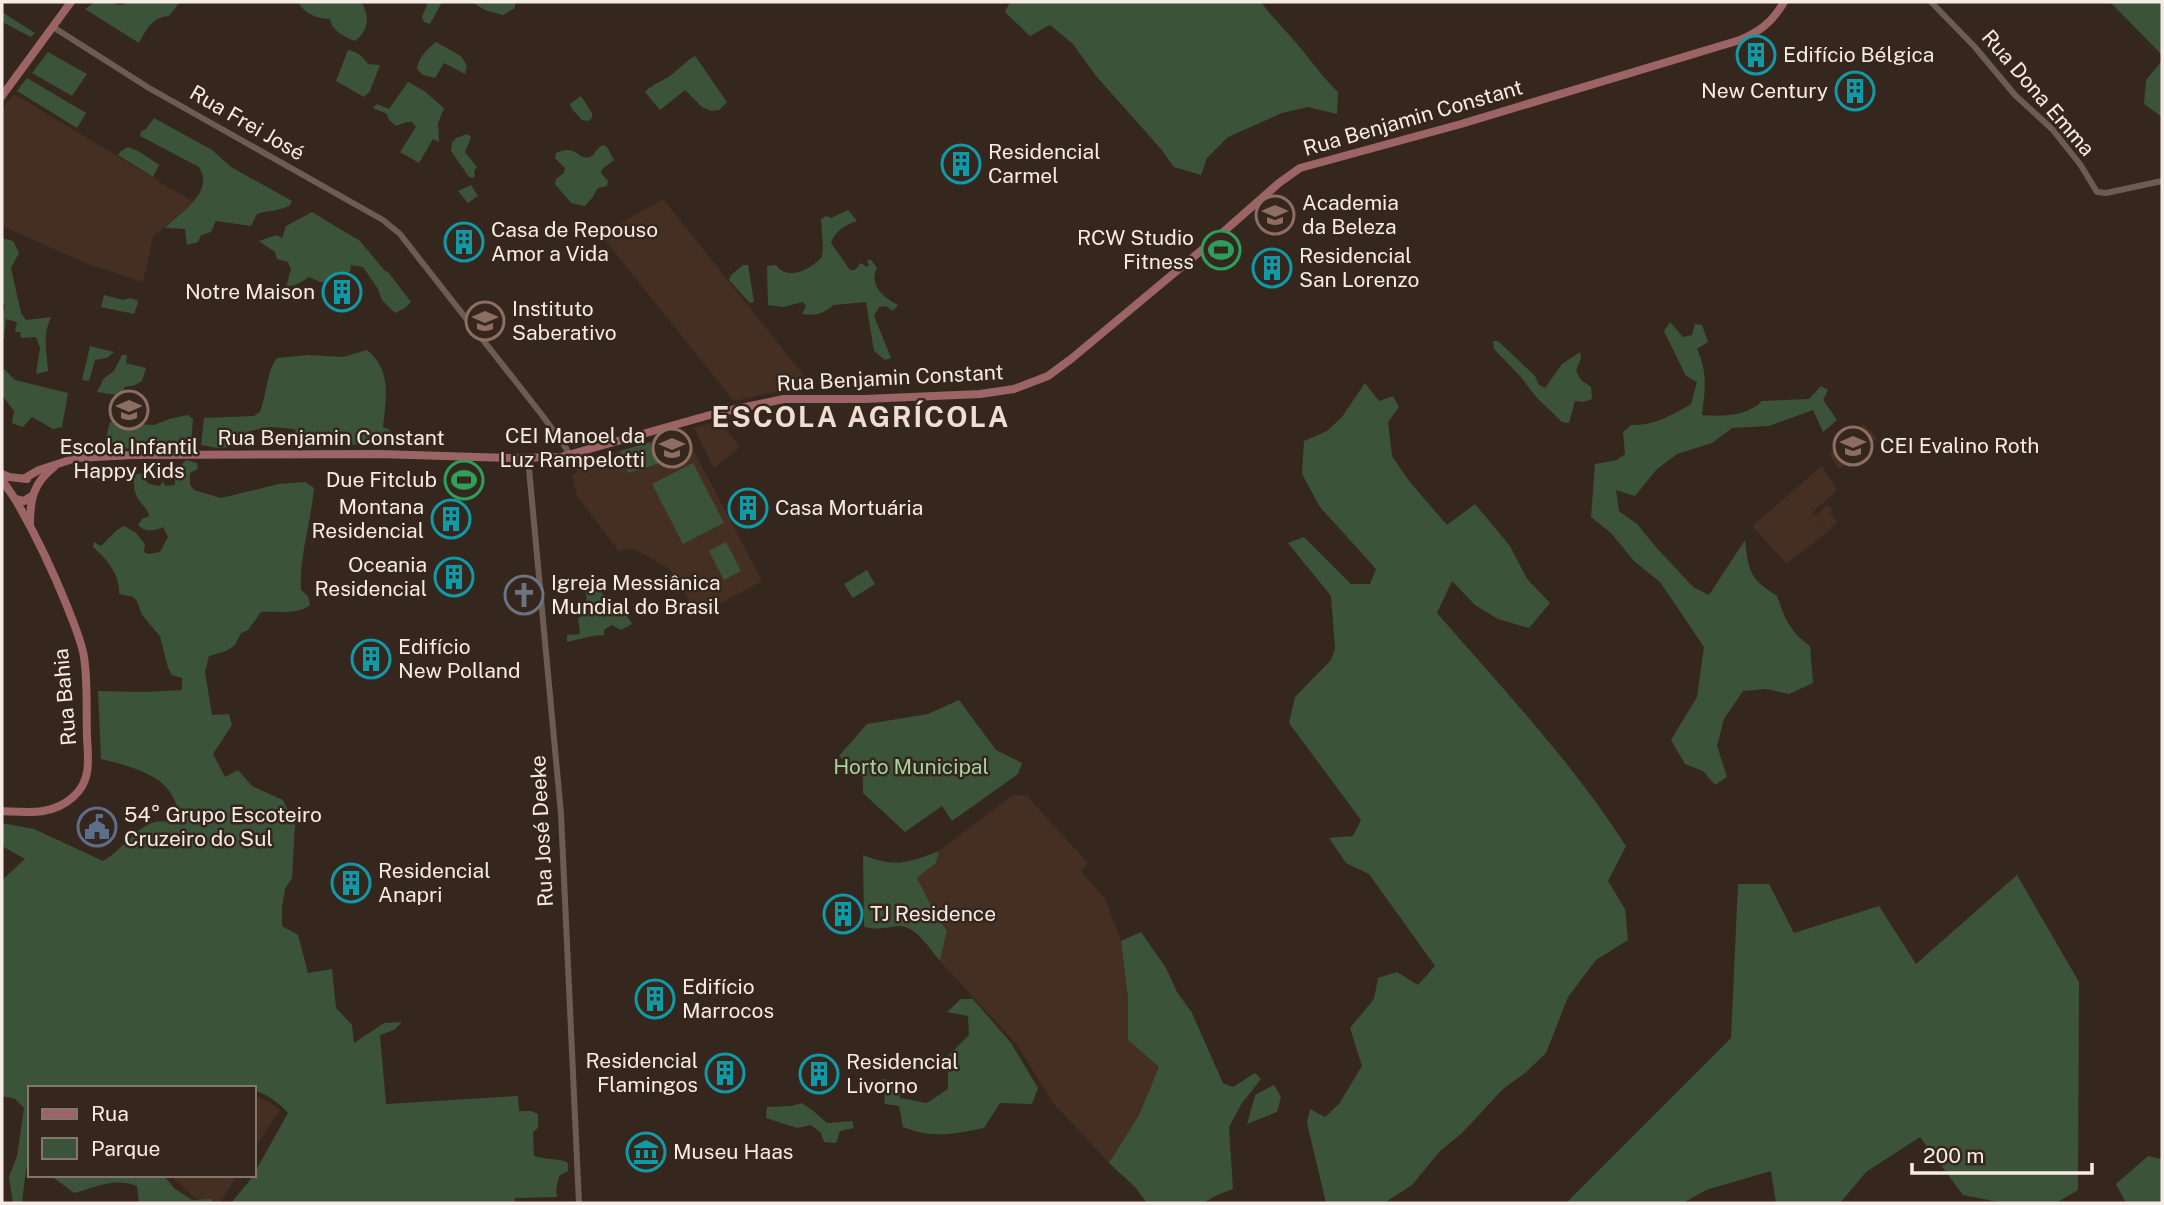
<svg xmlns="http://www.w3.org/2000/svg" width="2164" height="1205" font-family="'Public Sans',sans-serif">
  <rect width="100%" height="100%" fill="#36271e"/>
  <!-- built -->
  <g fill="#442f22">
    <polygon points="14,94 193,202 153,237 143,282 88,264 2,226 2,109"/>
    <polygon points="663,199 812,386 778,391 734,401 601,235"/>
    <polygon points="719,421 740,447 714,468 694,428"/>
    <polygon points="1864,424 1877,438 1839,469 1829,454"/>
    <polygon points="684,432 762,581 698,615 670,569 632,548 619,551 577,496 572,475 577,473 575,464 620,451 628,472 658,464 650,442"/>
    <polygon points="1822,466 1837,490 1812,513 1816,516 1827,505 1832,510 1830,513 1837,521 1829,531 1817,518 1828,532 1786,563 1752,526"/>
    <polygon points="1013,795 1027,796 1088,863 1081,871 1105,899 1121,941 1128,998 1128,1040 1159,1067 1139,1115 1109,1163 1053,1103 1018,1046 940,961 947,931 935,913 917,878 936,863 939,851"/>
    <polygon points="254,1094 280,1109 254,1149"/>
    <polygon points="170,1175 237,1175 220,1203 195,1198"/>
  </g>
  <!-- green -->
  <g fill="#3b5339">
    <path d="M95,2h17l5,3h6l5,-3h52l-11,14c-17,1 -23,14 -30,27l-54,-34z"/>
    <path d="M300,2h61c9,13 8,29 -6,39 -10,-4 -23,-10 -25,-22 -11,0 -25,-5 -31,-15z"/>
    <polygon points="428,2 442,2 430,24 424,22 422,17"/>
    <polygon points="472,2 515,2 515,8 503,15 485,10"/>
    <path d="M1010,2h251c9,13 19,22 29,34 17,18 30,39 48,56l-1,22 -29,-7 -26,6 -54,24 -21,21 -6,17 -27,-8 -13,-18 -65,-73 -23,-32 -23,-19 -20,11 -25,-24z"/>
    <polygon points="2110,2 2162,2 2162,55"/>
    <polygon points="2,12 35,33 31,37 2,22"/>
    <path d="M436,42l25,14 6,10 -2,8 -21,-11 -9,15 -12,-3 -6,-6c1,-11 11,-21 19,-27z"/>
    <path d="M348,50c10,2 14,6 20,14l12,1 -10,26 -6,6 -28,-16z"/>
    <polygon points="48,52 87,74 72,96 32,73"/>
    <path d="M695,56l32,46 -8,8 -8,1 -9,-4 -17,-17 -25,20 -15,-18c10,-10 22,-12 31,-21 7,-6 11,-10 19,-15z"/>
    <polygon points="2162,61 2162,117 2144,104 2146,80"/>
    <polygon points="27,78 86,113 77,128 17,91"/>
    <polygon points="408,82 424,91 444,108 438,123 439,142 433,139 419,163 400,152 416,127 412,122 407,122 396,126 389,120 387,114 373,108 377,104 389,109"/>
    <polygon points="581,96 592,113 592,118 588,121 582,120 572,109 570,104"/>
    <path d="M154,118l58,32 19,17 61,34 -3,5c-10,5 -21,4 -32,8l-6,12 -35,-5 -5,11 -10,3 -3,7 -11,3 -2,-16 -20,-1c15,-16 50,-35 34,-61l-59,-31 1,-5 4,-1z"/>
    <polygon points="467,134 471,137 465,152 477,167 474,171 475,175 473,178 469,177 451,151 452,143 456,138"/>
    <path d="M603,145l4,2 7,13 -12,9 -1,4 7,8 -1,5 -9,2 -6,10 -7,8 -14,-3 -16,-19 1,-5 8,-6 1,-5 -10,-10 1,-5c21,-10 22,8 34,4 5,-2 7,-10 13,-12z"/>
    <polygon points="128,147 140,152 159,165 153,177 118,155 121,151"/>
    <polygon points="471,185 478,196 468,203 458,191"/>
    <path d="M848,210l9,11c-13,5 -21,9 -26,22l19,27h5l6,-7 6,4 2,-2 -2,-5h4l6,8c-9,17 7,30 21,37l-5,6 -7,-5 -7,1 -5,9 17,42 -6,2 -11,-9 -8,-49 -33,3c-9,9 -18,11 -31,9l4,-8 -3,-4 -20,5 -15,-2 -1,-39 9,-1c12,17 35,4 46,-8l1,-10 -2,-28 5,-3 5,2z"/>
    <path d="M312,212l48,29 25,30 3,1 23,30 -6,6 -10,5 -13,-13 -4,-11 -15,-22 -12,-2 -1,7 -13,3 -3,7h-14l-11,-5c-7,5 -14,9 -23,10l5,-18 -3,-7 -11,-3 -2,-7 -16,-11 17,-6 6,3 4,-12z"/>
    <path d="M2,238l11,3 6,12 -8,15 10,45 5,7 25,-3c-9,20 -4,34 -3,54l-12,3 4,-26 -4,-11 -15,1 -1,-6h-5l2,-10 -11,-3 -2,19 -2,1v-28l3,-4 -3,-7z"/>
    <polygon points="743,265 748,265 754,302 750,303 729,280 731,275"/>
    <polygon points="104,295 123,300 130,298 137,300 138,303 134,314 101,307"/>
    <path d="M1670,322l13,15 9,-2 3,-11 7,1 6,17 -11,7c11,25 8,40 5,66 21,2 45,1 60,-14l47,-2 12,-13 7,4 -5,10 14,20 -14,12 -10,-22 -44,16 -37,2 -20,15 -35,11 -21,16 -21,26 -19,-6 3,21 18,13 18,22 38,41 16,8 36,-55c4,32 4,38 32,56 8,23 12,35 33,50l3,37 -24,11 -23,-5 -23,2 -19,28 -7,27 10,31 -12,8 -12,-14 -18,-7 -14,-24 26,-43 7,-50 -44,-65 -26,-21 -23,-28 -20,-16 4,-53 22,-4 8,-6 -2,-22 8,-7c23,1 41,-10 60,-21l6,-22 -11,-6 -22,-45z"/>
    <polygon points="1493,341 1498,341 1535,376 1539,385 1545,388 1562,364 1580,352 1581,358 1576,371 1581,380 1591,387 1592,399 1583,402 1575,401 1569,423 1562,422 1537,398 1520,376 1494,349"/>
    <polygon points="90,346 114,352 107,358 95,360 89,381 82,380"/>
    <path d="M367,350c25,20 19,48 16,77l7,3 -1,14 -50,1 -2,-11 -15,-1 -25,3 -2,-7 -25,-2 -21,4 -5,15 -26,2 -17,-3 3,-27 50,-2 6,-4c7,-18 6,-39 17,-54l31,-3 35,2z"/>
    <polygon points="122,355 127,355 126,363 146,368 142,381 135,385 124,387 124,392 117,395 97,392 104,378 114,371"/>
    <polygon points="2,367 15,380 68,393 62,427 53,429 32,417 23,427 12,423 14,411 2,395"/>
    <path d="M1365,383l14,18 14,-5 6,11 -11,15 4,34 17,25 38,44 28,-21 35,42 17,33 23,24 -21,25 -31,-9 -23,-14 -23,-24 -15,32c66,76 135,149 189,233l-18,35 17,28 3,31 -32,20 -28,37 -22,56 -21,20 -21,15 -42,45 -22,18 -28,34 -28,18h-58l-19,-80 3,-14 15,8 14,-13 23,-38 -12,-38 24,-29 4,-21 19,-6 21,13 17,-19 -66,-92 -23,-11 -17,-25 24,-2 8,-16 -72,-97 6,-26 36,-37 4,-12 -4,-52 -43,-53 16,-6 47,47h19l6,-15 -56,-62 -18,-33 2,-33 23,-10 15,-14z"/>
    <path d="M188,415l5,4 -2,24 -3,3 -32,1 -1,-3c-17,4 -34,7 -51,2l6,-24 12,-3 17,5 15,1 15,-6z"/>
    <polygon points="650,442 658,464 628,473 620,451"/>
    <path d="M186,460l11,3 1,6 -8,4v12l4,5 27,8 58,-14 26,-2 9,6c-3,35 -15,68 -13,102l7,6 2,9c-14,10 -32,6 -49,7l-13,18 -7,3 -6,12 -9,6 -17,5 -4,16 7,43 17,-1 3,11 -19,29 12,23 13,-7 14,16 31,14 12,25 -3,53 -7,11 -3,19v18l16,9 10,38 24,-4 4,39 16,17 2,18 30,-20 18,-1 -8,8 -14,5 6,69 132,-8 1,15h12l7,3v14l-5,4 1,24c11,4 27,2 34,7v8l-9,5 -3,14 1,7 -42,1 -1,5h-283l20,-24 37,-66c-10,-11 -20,-18 -34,-23v-2h-224v81h-4l-4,34h-9l-4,-26 8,-21 7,-48 -9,-9 -13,-3v-216l23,-21 -23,-13v-23l32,6 69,32c23,-12 40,-48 68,-38l8,-9c-2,-10 -7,-22 -16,-30 -14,-13 -44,-21 -62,-25l-3,-68 45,1 39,-2v-12l-10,-3 -4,-7 -8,-32 -18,-21 -5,-14 -4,-4 -14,-3c2,-18 -13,-36 -26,-47l1,-5 7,4 16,-16 7,-4 12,7 9,11 -1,8 4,2 12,-2 8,-15 -5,-10c-10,4 -17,6 -25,-2l4,-6 7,-3c-2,-10 -10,-12 -13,-22 -3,-6 -1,-12 -3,-19l10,-2 6,1 -3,6 3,4 11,2 3,-5 2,5 10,-1v-7l9,1 1,-5 -3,-6v-4z"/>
    <polygon points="693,463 724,523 683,544 652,484"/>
    <polygon points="726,542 741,571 724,580 709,551"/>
    <polygon points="867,570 875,584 853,598 844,584"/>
    <path d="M588,583l12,4 2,7 9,6 10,13h4l7,11 -11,6 -9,-5 -8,5v5l-12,1 -25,6v-7l13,-1 -2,-16 6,-4c-4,-9 0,-9 3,-16l-3,-12z"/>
    <polygon points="959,700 996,750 1022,763 1018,774 952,821 942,806 905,832 863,793 863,778 839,756 867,724 928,714"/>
    <path d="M939,851l-3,12 -19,15 18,35 12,18 -7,30c-11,-13 -24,-36 -42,-35 -15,2 -18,4 -34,1l-1,-72c32,13 45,8 76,-4z"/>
    <polygon points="2017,875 2079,982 2078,1190 2056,1203 2004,1203 1963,1195 1920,1137 1866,1172 1840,1203 1776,1203 1771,1171 1706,1190 1683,1203 1566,1203 1731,1038 1738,884 1769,884 1794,933 1879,906 1916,964"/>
    <polygon points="1141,932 1166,968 1177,992 1192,1013 1223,1083 1233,1087 1255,1073 1261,1079 1242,1103 1229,1127 1233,1189 1217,1195 1203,1203 1147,1203 1135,1187 1109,1163 1139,1115 1159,1067 1128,1040 1128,998 1121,941"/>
    <path d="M961,999h12l38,44 27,45 -6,16 -32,-1 -16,25c-32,6 -50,11 -81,-1l-4,-21 -14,-2 -2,-25 15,2 2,17 27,5 21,-14v-33l21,-21 -1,-19 -21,-4z"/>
    <polygon points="1274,1085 1281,1097 1277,1112 1247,1124 1255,1095"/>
    <polygon points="801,1103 811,1109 827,1123 852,1121 854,1128 840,1131 836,1143 824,1142 821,1133 811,1125 797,1128 766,1118 767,1107 791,1106"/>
    <polygon points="2148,1156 2162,1159 2162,1203 2126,1203 2116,1184"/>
    <path d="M50,1175h113l11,13 18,12 19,-1 2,4h-74l-2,-17c-22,-9 -41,1 -63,7z"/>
  </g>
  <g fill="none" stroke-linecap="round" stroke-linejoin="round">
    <!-- minor -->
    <g stroke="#6d5c52" stroke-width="6">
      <polyline points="1931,2 1974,46 2015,95 2052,129 2080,164 2097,192 2106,193 2162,181"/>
      <polyline points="53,27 149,88 383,220 400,234 421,261 542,415 566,448 569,455"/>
      <polyline points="528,458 561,814 579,1203"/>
    </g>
    <!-- major -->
    <g stroke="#9d6465" stroke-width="8">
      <polyline points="2,96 71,2"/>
      <polyline points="2,474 9,477 27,479"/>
      <path d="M25,478l14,-8 37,-12 57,-3 246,-1 133,4 49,-1 156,-44 67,-14h81l115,-5 34,-5 34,-13 23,-17 150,-125 58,-51 21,-15 161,-44 279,-84c21,-9 33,-19 44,-38"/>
      <polyline points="2,480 15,499 24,501 32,496"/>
      <path d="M30,523c0,-24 4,-41 24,-56"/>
      <path d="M2,811c25,1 50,5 71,-14 19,-16 15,-38 14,-60 -1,-26 1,-54 -3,-80 -3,-18 -11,-35 -17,-51 -15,-37 -32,-73 -52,-107"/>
    </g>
  </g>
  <!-- icons -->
  <defs>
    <symbol id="building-ring" viewBox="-11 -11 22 22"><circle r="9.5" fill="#36271e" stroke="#0f9aa8" stroke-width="1.5"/><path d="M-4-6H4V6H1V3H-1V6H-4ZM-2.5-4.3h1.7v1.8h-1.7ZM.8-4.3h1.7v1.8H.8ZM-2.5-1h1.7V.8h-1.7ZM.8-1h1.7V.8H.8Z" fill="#0f9aa8"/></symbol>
    <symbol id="university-ring" viewBox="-11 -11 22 22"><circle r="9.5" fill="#36271e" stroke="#8d6e63" stroke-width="1.5"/><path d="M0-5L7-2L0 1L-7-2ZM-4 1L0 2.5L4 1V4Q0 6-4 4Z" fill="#8d6e63"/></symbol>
    <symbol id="stadium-ring" viewBox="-11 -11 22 22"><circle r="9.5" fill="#36271e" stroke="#2e9e5b" stroke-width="1.5"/><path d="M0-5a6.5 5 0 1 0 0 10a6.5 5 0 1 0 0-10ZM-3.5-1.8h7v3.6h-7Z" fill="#2e9e5b"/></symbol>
    <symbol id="school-ring" viewBox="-11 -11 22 22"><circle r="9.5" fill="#36271e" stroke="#8d6e63" stroke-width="1.5"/><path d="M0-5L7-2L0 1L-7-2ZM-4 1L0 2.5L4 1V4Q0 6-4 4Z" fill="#8d6e63"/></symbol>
    <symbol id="church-ring" viewBox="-11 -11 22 22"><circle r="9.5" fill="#36271e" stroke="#6b7280" stroke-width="1.5"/><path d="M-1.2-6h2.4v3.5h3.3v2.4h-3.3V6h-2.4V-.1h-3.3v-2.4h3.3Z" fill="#6b7280"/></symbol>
    <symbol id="civic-ring" viewBox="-11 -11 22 22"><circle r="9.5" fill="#36271e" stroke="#5c6f8a" stroke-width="1.5"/><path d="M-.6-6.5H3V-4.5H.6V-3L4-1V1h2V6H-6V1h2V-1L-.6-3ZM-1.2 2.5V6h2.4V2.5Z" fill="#5c6f8a"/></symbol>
    <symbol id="museum-ring" viewBox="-11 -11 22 22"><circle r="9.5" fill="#36271e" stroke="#0f9aa8" stroke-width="1.5"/><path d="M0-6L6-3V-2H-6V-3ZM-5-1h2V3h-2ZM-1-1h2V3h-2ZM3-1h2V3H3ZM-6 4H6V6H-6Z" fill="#0f9aa8"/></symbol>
  </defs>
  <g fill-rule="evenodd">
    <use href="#building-ring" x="1734" y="33" width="44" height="44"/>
    <use href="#building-ring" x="1833" y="69" width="44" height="44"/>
    <use href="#building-ring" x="939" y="142" width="44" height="44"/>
    <use href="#university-ring" x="1253" y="193" width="44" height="44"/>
    <use href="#building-ring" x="442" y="220" width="44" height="44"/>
    <use href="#stadium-ring" x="1199" y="228" width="44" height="44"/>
    <use href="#building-ring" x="1250" y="246" width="44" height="44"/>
    <use href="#building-ring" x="320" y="270" width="44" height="44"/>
    <use href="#school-ring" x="463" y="299" width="44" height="44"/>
    <use href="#school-ring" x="107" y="388" width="44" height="44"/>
    <use href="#school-ring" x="1831" y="424" width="44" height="44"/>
    <use href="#school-ring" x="650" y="426" width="44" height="44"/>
    <use href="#stadium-ring" x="442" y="458" width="44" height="44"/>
    <use href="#building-ring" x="726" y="486" width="44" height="44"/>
    <use href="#building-ring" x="429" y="497" width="44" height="44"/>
    <use href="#building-ring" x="432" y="555" width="44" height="44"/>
    <use href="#church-ring" x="502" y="573" width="44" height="44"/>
    <use href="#building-ring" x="349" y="637" width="44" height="44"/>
    <use href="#civic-ring" x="75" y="805" width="44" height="44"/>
    <use href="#building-ring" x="329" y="861" width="44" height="44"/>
    <use href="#building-ring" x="821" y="892" width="44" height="44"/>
    <use href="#building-ring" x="633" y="977" width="44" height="44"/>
    <use href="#building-ring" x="703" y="1051" width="44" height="44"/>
    <use href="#building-ring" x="797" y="1052" width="44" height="44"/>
    <use href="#museum-ring" x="624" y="1130" width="44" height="44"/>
  </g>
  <g text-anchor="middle" stroke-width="5" stroke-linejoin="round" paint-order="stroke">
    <!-- poi labels -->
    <g font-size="21" fill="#f6ece5" stroke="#36271e" text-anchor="start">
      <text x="1783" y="62">Edifício Bélgica</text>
      <text x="1828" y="98" text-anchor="end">New Century</text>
      <text x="988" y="159">Residencial<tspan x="988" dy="24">Carmel</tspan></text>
      <text x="1302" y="210">Academia<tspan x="1302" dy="24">da Beleza</tspan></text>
      <text x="491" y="237">Casa de Repouso<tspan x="491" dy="24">Amor a Vida</tspan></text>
      <text x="1194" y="245" text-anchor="end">RCW Studio<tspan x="1194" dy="24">Fitness</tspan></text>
      <text x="1299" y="263">Residencial<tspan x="1299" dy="24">San Lorenzo</tspan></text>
      <text x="315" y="299" text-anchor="end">Notre Maison</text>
      <text x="512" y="316">Instituto<tspan x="512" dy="24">Saberativo</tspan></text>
      <text x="645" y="443" text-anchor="end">CEI Manoel da<tspan x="645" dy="24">Luz Rampelotti</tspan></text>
      <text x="1880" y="453">CEI Evalino Roth</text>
      <text x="129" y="454" text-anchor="middle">Escola Infantil<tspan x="129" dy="24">Happy Kids</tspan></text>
      <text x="437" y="487" text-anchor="end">Due Fitclub</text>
      <text x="424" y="514" text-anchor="end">Montana<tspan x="424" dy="24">Residencial</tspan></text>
      <text x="775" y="515">Casa Mortuária</text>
      <text x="427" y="572" text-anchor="end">Oceania<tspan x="427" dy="24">Residencial</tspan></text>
      <text x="551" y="590">Igreja Messiânica<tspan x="551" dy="24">Mundial do Brasil</tspan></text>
      <text x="398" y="654">Edifício<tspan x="398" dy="24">New Polland</tspan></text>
      <text x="124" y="822">54° Grupo Escoteiro<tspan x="124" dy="24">Cruzeiro do Sul</tspan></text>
      <text x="378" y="878">Residencial<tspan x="378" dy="24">Anapri</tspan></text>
      <text x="870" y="921">TJ Residence</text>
      <text x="682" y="994">Edifício<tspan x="682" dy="24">Marrocos</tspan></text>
      <text x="698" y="1068" text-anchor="end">Residencial<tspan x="698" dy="24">Flamingos</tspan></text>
      <text x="846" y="1069">Residencial<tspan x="846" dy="24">Livorno</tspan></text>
      <text x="673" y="1159">Museu Haas</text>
    </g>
    <!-- street labels -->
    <g font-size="21" fill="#f6ece5" stroke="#36271e">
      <text transform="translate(2038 93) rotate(49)" y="7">Rua Dona Emma</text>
      <text transform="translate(1413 118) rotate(-16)" y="7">Rua Benjamin Constant</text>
      <text transform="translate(247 123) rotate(30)" y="7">Rua Frei José</text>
      <text transform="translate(890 378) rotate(-3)" y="7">Rua Benjamin Constant</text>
      <text x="331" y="445">Rua Benjamin Constant</text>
      <text transform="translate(65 697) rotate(-95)" y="7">Rua Bahia</text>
      <text transform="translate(542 831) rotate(-93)" y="7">Rua José Deeke</text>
    </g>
    <!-- park labels -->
    <g font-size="21" fill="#a4d2a0" stroke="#36271e">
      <text x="911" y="774">Horto Municipal</text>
    </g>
    <!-- district labels -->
    <g font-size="28" font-weight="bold" letter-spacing="2" fill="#f1ddd1" stroke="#36271e">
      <text x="861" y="427">ESCOLA AGRÍCOLA</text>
    </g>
  </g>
  <!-- border -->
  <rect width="2164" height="1205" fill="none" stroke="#f6ece5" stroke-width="7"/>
  <!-- legend -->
  <rect x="28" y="1086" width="228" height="91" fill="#36271e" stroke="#83766e" stroke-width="2"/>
  <rect x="42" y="1109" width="35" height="10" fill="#9d6465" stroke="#83766e" stroke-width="2"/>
  <text x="91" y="1121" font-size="21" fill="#f6ece5">Rua</text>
  <rect x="42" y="1138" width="35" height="21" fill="#3b5339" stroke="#83766e" stroke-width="2"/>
  <text x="91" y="1156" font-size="21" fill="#f6ece5">Parque</text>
  <!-- scale -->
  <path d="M1912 1163v10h180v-10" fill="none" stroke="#f6ece5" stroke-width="3.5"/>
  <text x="1923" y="1163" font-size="21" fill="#f6ece5" stroke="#36271e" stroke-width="5" paint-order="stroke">200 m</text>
</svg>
